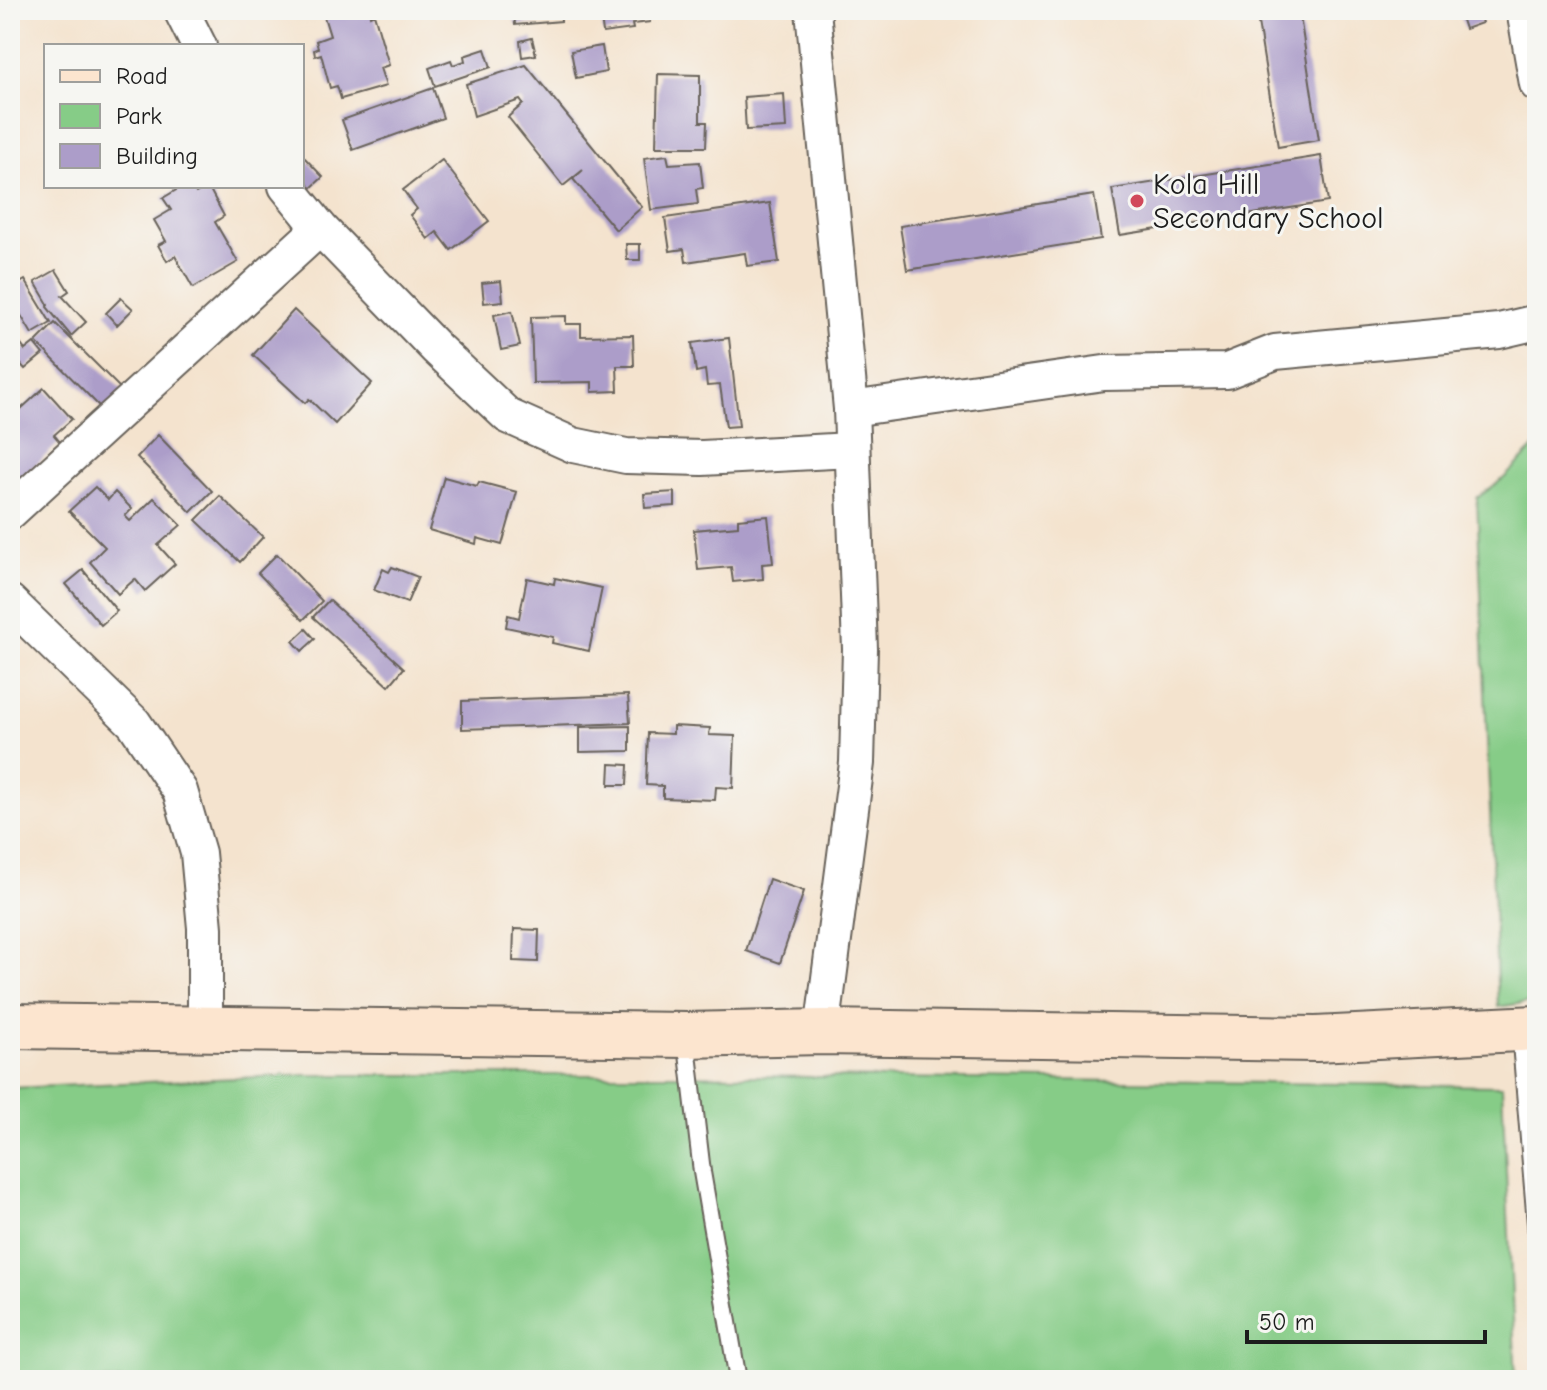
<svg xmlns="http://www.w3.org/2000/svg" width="1547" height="1390" font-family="'Comic Neue',sans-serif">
  <rect width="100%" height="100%" fill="#f6f6f2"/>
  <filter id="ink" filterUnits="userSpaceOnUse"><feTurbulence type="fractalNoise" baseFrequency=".0125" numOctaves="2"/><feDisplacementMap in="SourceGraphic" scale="16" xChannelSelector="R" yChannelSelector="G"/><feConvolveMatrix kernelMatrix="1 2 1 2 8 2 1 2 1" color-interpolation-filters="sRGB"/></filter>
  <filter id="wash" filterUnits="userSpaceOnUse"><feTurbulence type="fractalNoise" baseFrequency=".006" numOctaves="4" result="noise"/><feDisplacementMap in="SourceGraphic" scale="32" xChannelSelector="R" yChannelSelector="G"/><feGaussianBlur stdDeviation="1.8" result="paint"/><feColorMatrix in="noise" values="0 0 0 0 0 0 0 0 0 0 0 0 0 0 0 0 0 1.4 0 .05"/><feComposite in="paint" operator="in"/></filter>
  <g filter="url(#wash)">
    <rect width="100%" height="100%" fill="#f4e3ce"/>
    <!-- green -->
    <g fill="#86cc87" stroke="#517452" stroke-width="2">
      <polygon points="1537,445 1537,1001 1498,1007 1477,498 1504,478"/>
      <polygon points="304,1075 670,1075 1502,1086 1516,1380 10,1380 10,1088"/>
    </g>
    <g id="blocks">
      <!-- building -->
      <g fill="#ac9dc9">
        <polygon points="322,10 369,10 370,16 374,14 389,65 380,68 386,86 341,99 337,86 330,88 321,54 315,56 314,50 318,48 316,41 330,36"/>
        <polygon points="514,10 560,10 561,21 515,25"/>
        <polygon points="600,10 649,10 650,22 632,24 633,29 603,33"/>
        <polygon points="1256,10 1299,10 1319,140 1278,147"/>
        <polygon points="1478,10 1482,23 1465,29 1459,11"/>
        <polygon points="532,38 536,55 522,57 520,41"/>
        <polygon points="602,46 606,72 576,78 571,51"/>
        <polygon points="485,49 491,67 435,86 429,68 451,60 453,65 465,61 464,56"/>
        <polygon points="526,65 642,207 616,230 573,179 583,170 563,186 508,117 523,104 520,100 474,116 466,84"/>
        <polygon points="658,74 700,75 700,122 707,122 706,147 656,147"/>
        <polygon points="433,88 443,118 353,150 342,120"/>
        <polygon points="784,94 786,128 746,130 744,97"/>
        <polygon points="302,155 323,177 310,189 302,181"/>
        <polygon points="667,155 669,164 700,162 703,188 696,189 698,204 651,210 644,158"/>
        <polygon points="1321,156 1328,202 1120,235 1112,189"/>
        <polygon points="442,160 489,221 451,250 437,232 428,239 410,215 417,209 403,190"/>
        <polygon points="183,186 192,186 196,193 208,186 224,216 215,222 238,262 193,288 175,256 167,261 158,245 166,241 154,220 171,210 163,198"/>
        <polygon points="1094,195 1101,239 907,270 900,226"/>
        <polygon points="770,203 779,262 747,266 745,253 686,262 684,249 670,251 665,218"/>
        <polygon points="626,244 640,244 640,260 627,260"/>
        <polygon points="56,270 69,291 62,296 86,322 71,336 47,307 48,304 35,282"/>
        <polygon points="25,280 51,323 32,334 10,297 10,289"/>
        <polygon points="501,281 503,301 484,303 482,283"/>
        <polygon points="121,298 133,309 117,325 106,313"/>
        <polygon points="294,310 372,383 335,424 309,399 305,403 253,355"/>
        <polygon points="512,311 520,346 501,350 494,315"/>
        <polygon points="566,316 566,324 581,324 581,336 633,335 634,366 617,366 618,391 592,392 592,382 533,383 531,317"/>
        <polygon points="55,323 124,392 105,412 36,342"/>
        <polygon points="729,338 739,426 726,427 720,385 707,386 705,370 696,372 692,343"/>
        <polygon points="19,342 25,350 34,343 43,354 25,369 10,352 10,349"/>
        <polygon points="44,388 72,419 54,435 60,442 10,489 10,419"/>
        <polygon points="158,435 212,491 191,512 137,457"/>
        <polygon points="444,477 477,486 479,482 517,492 502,545 477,538 476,544 429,530"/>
        <polygon points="95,487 108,500 115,492 132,509 125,516 130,521 154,498 181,525 158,545 175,564 145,591 135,579 118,594 90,562 105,547 69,511"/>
        <polygon points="675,492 675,506 645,508 644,494"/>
        <polygon points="220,496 263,537 240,562 196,520"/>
        <polygon points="768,516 773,563 762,564 763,579 733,582 731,567 698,570 694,530 738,526 738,519"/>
        <polygon points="277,554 322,601 303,620 258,573"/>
        <polygon points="392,567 418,577 407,603 374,590 383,569 389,572"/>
        <polygon points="83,570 117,611 101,625 66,584"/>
        <polygon points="527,578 554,584 555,578 602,588 589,651 552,643 553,637 506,627 508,615 519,618"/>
        <polygon points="329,600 404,668 389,686 313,617"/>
        <polygon points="306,629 315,639 302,651 293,641"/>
        <polygon points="628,695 630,723 462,729 462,701"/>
        <polygon points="630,726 630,751 580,752 580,727"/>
        <polygon points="673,726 710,728 709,735 735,736 733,788 716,787 715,800 663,798 663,786 646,785 648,733 673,734"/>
        <polygon points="610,764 628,765 627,785 609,785"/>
        <polygon points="769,879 804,891 780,963 746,951"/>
        <polygon points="514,929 539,930 538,962 513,961"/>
      </g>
    </g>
  </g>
  <g filter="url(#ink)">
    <use href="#blocks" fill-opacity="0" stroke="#68625a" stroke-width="2"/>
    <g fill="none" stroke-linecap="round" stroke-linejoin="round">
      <defs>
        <g id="lane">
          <polyline points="1520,1031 1537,1236"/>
          <polyline points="686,1037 702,1172 738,1380"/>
        </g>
        <g id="street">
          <polyline points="181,10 199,46"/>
          <polyline points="813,10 851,409 860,649 857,763 822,1032"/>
          <polyline points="1524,10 1537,84"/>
          <polyline points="286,186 320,228 437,349 508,416 573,445 626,456 702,458 851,450"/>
          <polyline points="851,409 1104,373 1227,371 1275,352 1499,331 1537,322"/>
          <polyline points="10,512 320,228"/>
          <polyline points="10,602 134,723 180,791 198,853 205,928 205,1029"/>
        </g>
        <polyline id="secondary" points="10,1026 686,1035 822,1032 1316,1039 1537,1028"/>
      </defs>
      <!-- lane casing -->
      <use href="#lane" stroke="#68625a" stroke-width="20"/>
      <!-- street casing -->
      <use href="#street" stroke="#68625a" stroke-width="38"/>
      <!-- secondary casing -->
      <use href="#secondary" stroke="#68625a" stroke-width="48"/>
      <!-- lane -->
      <use href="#lane" stroke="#fff" stroke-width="16"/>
      <!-- street -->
      <use href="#street" stroke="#fff" stroke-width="34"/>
      <!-- secondary -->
      <use href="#secondary" stroke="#fce5cf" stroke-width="44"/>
    </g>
  </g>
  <!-- markers -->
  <circle fill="#d1495b" stroke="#f6f6f2" stroke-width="3" cx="1137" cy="201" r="8"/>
  <g text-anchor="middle" stroke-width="6" stroke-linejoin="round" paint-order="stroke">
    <!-- poi labels -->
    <g font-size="30" fill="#1c1c1c" stroke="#f6f6f2" text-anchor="start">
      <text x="1153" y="194">Kola Hill<tspan x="1153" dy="34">Secondary School</tspan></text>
    </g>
  </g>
  <!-- margin -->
  <rect width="1547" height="1390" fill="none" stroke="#f6f6f2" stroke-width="40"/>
  <!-- legend -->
  <rect x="44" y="44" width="260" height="144" fill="#f6f6f2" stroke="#9f9f9c" stroke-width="2"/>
  <rect x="60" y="70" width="40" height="12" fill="#fce5cf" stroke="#9f9f9c" stroke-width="2"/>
  <text x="116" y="84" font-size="24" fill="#1c1c1c">Road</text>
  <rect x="60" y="104" width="40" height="24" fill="#86cc87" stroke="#9f9f9c" stroke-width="2"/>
  <text x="116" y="124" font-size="24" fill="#1c1c1c">Park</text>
  <rect x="60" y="144" width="40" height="24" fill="#ac9dc9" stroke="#9f9f9c" stroke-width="2"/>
  <text x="116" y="164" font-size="24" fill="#1c1c1c">Building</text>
  <!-- scale -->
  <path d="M1247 1330v12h238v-12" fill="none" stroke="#1c1c1c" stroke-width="4"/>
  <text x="1259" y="1330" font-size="24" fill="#1c1c1c" stroke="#f6f6f2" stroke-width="6" paint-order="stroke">50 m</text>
</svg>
